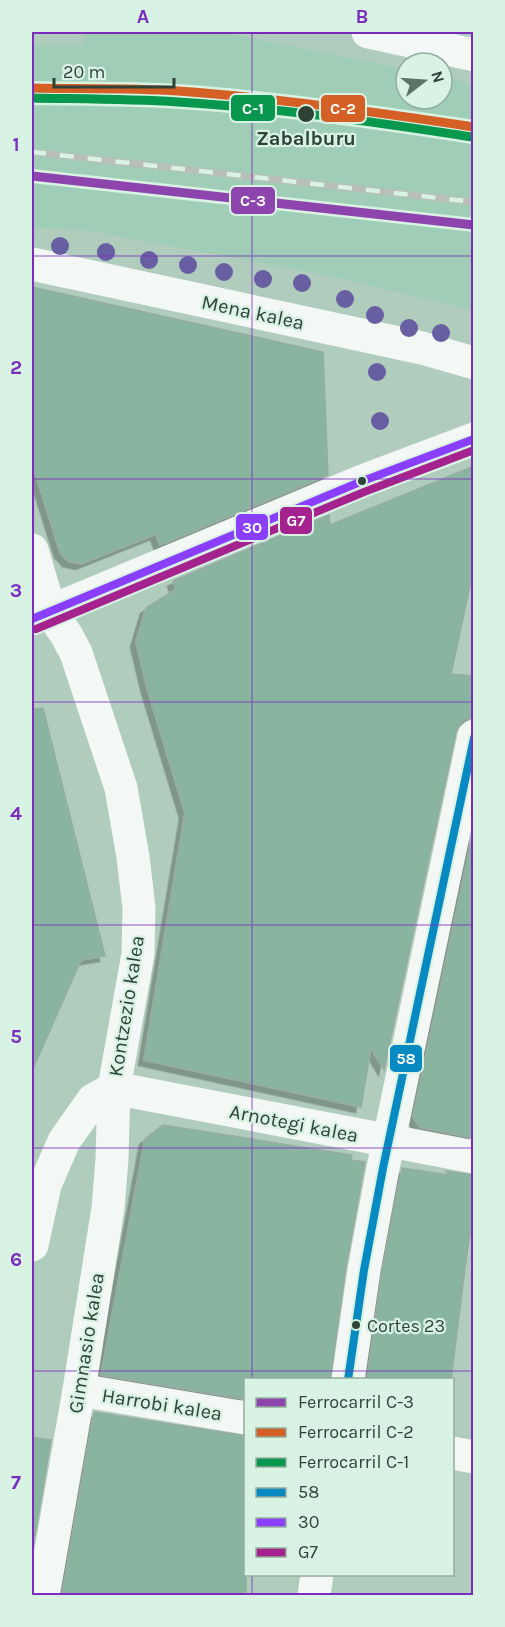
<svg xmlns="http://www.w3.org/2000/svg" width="505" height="1627" font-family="Karla,sans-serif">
  <defs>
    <filter id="shadow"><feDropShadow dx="-5.5" dy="5.5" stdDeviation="0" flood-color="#0004"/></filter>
  </defs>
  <rect width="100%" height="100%" fill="#b0ccbd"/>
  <!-- built -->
  <polygon fill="#a0cdb5" points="85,32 222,32 406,69 406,99 442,99 442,76 462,81 474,89 473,310 321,274 89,231 32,227 32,45 83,46"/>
  <!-- building -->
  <g fill="#88b4a0" stroke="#97ada1" stroke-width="1.5" filter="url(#shadow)">
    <polygon points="32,287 323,352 328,475 160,545 156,534 81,564 68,561 60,552 32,463"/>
    <polygon points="474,466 474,567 451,674 474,676 474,718 468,718 460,723 456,732 384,1070 371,1048 361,1107 144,1060 185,813 147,688 136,642 146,608 176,589 173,581 329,515 330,525"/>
    <polygon points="43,708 105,956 81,960 32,1071 32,709"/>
    <polygon points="474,829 474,1138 420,1127 413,1117"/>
    <polygon points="163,1125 352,1155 351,1160 365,1162 346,1267 330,1380 246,1380 246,1399 101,1375 145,1139"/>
    <polygon points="402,1168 449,1175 446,1171 474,1175 474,1215 473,1214 465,1268 451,1380 367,1380 382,1273"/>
    <polygon points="94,1412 246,1436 246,1596 62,1596"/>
    <polygon points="32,1437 51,1440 32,1553"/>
  </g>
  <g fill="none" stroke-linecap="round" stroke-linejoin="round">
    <!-- minor -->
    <g stroke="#f3f7f5" stroke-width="33">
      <polyline points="368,32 474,55"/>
      <polyline points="32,264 422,348 474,363"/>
      <polyline points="32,550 50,611 67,636 76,653 121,788 133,857 139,908 138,954 114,1088 112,1159 108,1208 79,1390 43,1596"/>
      <polyline points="32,619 360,482 474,439"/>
      <polyline points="114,1088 474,1157"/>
      <polyline points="32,1245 45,1185 64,1141 93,1100 114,1088"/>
      <polyline points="348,1380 364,1270 383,1168 474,736"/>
      <polyline points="79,1390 246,1418"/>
      <polyline points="452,1453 474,1457"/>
      <polyline points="314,1596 317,1574"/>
    </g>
    <defs>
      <polyline id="rail" points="32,152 474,202"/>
    </defs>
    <!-- rail casing -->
    <use href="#rail" stroke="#b8bfbb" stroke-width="7"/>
    <!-- rail -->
    <use href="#rail" stroke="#d8f2e3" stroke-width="4.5" stroke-dasharray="14" stroke-linecap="butt"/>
    <defs>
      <polyline id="bus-1" points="348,1380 364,1270 383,1168 474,738"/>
      <polyline id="bus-2" points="32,619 360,482 474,439"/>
      <polyline id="bus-3" points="36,629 364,492 474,450"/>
    </defs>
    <!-- bus-1 casing -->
    <use href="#bus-1" stroke="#d8f2e3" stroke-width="12"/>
    <!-- bus-2 casing -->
    <use href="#bus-2" stroke="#d8f2e3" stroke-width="12"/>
    <!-- bus-3 casing -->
    <use href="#bus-3" stroke="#d8f2e3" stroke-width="12"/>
    <!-- bus-1 -->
    <use href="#bus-1" stroke="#0789c2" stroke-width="8"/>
    <!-- bus-2 -->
    <use href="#bus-2" stroke="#8a3eff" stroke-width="8"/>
    <!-- bus-3 -->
    <use href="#bus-3" stroke="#a4238f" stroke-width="8"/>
    <defs>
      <polyline id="rail-1" points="32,176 474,225"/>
      <path id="rail-2" d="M32,88c49,1 97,0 146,3 99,7 198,21 296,36"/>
      <path id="rail-3" d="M32,98c49,1 97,1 146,4 99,6 197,20 294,35"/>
    </defs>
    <!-- rail-1 casing -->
    <use href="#rail-1" stroke="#d8f2e3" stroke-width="14"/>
    <!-- rail-2 casing -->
    <use href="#rail-2" stroke="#d8f2e3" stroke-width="14"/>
    <!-- rail-3 casing -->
    <use href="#rail-3" stroke="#d8f2e3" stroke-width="14"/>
    <!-- rail-1 -->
    <use href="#rail-1" stroke="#8e44ad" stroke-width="9"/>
    <!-- rail-2 -->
    <use href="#rail-2" stroke="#d46025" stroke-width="9"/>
    <!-- rail-3 -->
    <use href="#rail-3" stroke="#07974d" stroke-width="9"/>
  </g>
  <!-- trees -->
  <g fill="#685fa3">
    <circle cx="60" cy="246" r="9"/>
    <circle cx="106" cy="252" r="9"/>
    <circle cx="149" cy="260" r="9"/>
    <circle cx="188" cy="265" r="9"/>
    <circle cx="224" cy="272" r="9"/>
    <circle cx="263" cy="279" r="9"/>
    <circle cx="302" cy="283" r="9"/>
    <circle cx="345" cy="299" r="9"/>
    <circle cx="375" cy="315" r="9"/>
    <circle cx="409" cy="328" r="9"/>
    <circle cx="441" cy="333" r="9"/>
    <circle cx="377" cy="372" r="9"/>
    <circle cx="380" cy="421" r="9"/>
  </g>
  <!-- grid -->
  <path fill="none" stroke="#7b2cbf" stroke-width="1.5" stroke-opacity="0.55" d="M252,32v1348M32,256h442M32,479h442M32,702h442M32,925h442M32,1148h442M32,1371h442M252,1574v22"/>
  <!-- markers -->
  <g fill="#2d4337" stroke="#d8f2e3" stroke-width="2">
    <circle cx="306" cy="114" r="9"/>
    <circle cx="362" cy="481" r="5"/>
    <circle cx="356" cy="1325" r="5"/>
  </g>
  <g text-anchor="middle" stroke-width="4.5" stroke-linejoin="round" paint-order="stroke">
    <!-- bus labels -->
    <g font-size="18" fill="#2d4337" stroke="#d8f2e3" text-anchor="start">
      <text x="367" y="1332">Cortes 23</text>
    </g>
    <!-- stop labels -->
    <g font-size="20" font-weight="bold" fill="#2d4337" stroke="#d8f2e3">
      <text x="306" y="145">Zabalburu</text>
    </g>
    <!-- street labels -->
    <g font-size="20" fill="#2d4337" stroke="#d8f2e3">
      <text transform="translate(253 312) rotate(12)" y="7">Mena kalea</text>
      <text transform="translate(126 1006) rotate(-81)" y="7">Kontzezio kalea</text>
      <text transform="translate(294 1123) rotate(11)" y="7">Arnotegi kalea</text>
      <text transform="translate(86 1343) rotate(-81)" y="7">Gimnasio kalea</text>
      <text transform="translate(162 1404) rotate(9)" y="7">Harrobi kalea</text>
    </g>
  </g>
  <g stroke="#d8f2e3" stroke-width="2">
    <rect x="230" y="94" width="46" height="28" rx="6" fill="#07974d"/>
    <rect x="320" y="94" width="46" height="29" rx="6" fill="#d46025"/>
    <rect x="230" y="186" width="46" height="29" rx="6" fill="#8e44ad"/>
    <rect x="279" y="506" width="34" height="29" rx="6" fill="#a4238f"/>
    <rect x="235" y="513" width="34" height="28" rx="6" fill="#8a3eff"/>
    <rect x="389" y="1044" width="34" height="29" rx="6" fill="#0789c2"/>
  </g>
  <g font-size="16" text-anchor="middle" font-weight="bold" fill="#fff">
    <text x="253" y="114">C-1</text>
    <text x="343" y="114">C-2</text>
    <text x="253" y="206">C-3</text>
    <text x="296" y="526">G7</text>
    <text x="252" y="533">30</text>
    <text x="406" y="1064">58</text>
  </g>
  <!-- border -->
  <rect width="505" height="1627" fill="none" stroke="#d8f2e3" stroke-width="66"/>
  <!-- legend -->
  <rect x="244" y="1378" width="210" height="198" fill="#d8f2e3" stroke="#94ac9e" stroke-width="1.5"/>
  <rect x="256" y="1398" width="30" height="9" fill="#8e44ad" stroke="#94ac9e" stroke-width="1.5"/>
  <text x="298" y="1408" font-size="18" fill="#2d4337">Ferrocarril C-3</text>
  <rect x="256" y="1428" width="30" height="9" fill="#d46025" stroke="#94ac9e" stroke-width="1.5"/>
  <text x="298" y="1438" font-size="18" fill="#2d4337">Ferrocarril C-2</text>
  <rect x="256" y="1458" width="30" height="9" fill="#07974d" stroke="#94ac9e" stroke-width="1.5"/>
  <text x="298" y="1468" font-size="18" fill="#2d4337">Ferrocarril C-1</text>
  <rect x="256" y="1488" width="30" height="9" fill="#0789c2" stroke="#94ac9e" stroke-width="1.5"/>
  <text x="298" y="1498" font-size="18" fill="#2d4337">58</text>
  <rect x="256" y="1518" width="30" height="9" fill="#8a3eff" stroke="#94ac9e" stroke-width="1.5"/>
  <text x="298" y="1528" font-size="18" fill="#2d4337">30</text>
  <rect x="256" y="1548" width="30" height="9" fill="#a4238f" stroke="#94ac9e" stroke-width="1.5"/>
  <text x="298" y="1558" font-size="18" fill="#2d4337">G7</text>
  <!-- north arrow -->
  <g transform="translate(424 81) rotate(73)"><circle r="28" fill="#d8f2e3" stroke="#94ac9e" stroke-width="1.5"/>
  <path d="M0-4.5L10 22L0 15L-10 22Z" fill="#5b7366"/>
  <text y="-9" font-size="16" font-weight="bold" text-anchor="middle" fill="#2d4337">N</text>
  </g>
  <!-- scale -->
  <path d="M54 78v9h120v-9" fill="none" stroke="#2d4337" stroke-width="3"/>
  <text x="63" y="78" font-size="18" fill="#2d4337" stroke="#d8f2e3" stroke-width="4.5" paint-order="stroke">20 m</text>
  <rect x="33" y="33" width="439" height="1561" fill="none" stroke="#7b2cbf" stroke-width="2"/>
  <g font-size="20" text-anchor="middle" font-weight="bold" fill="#7b2cbf">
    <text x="143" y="23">A</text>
    <text x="362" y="23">B</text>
    <text x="16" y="151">1</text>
    <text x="16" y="374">2</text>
    <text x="16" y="597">3</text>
    <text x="16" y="820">4</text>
    <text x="16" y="1043">5</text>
    <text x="16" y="1266">6</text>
    <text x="16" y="1489">7</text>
  </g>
</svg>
